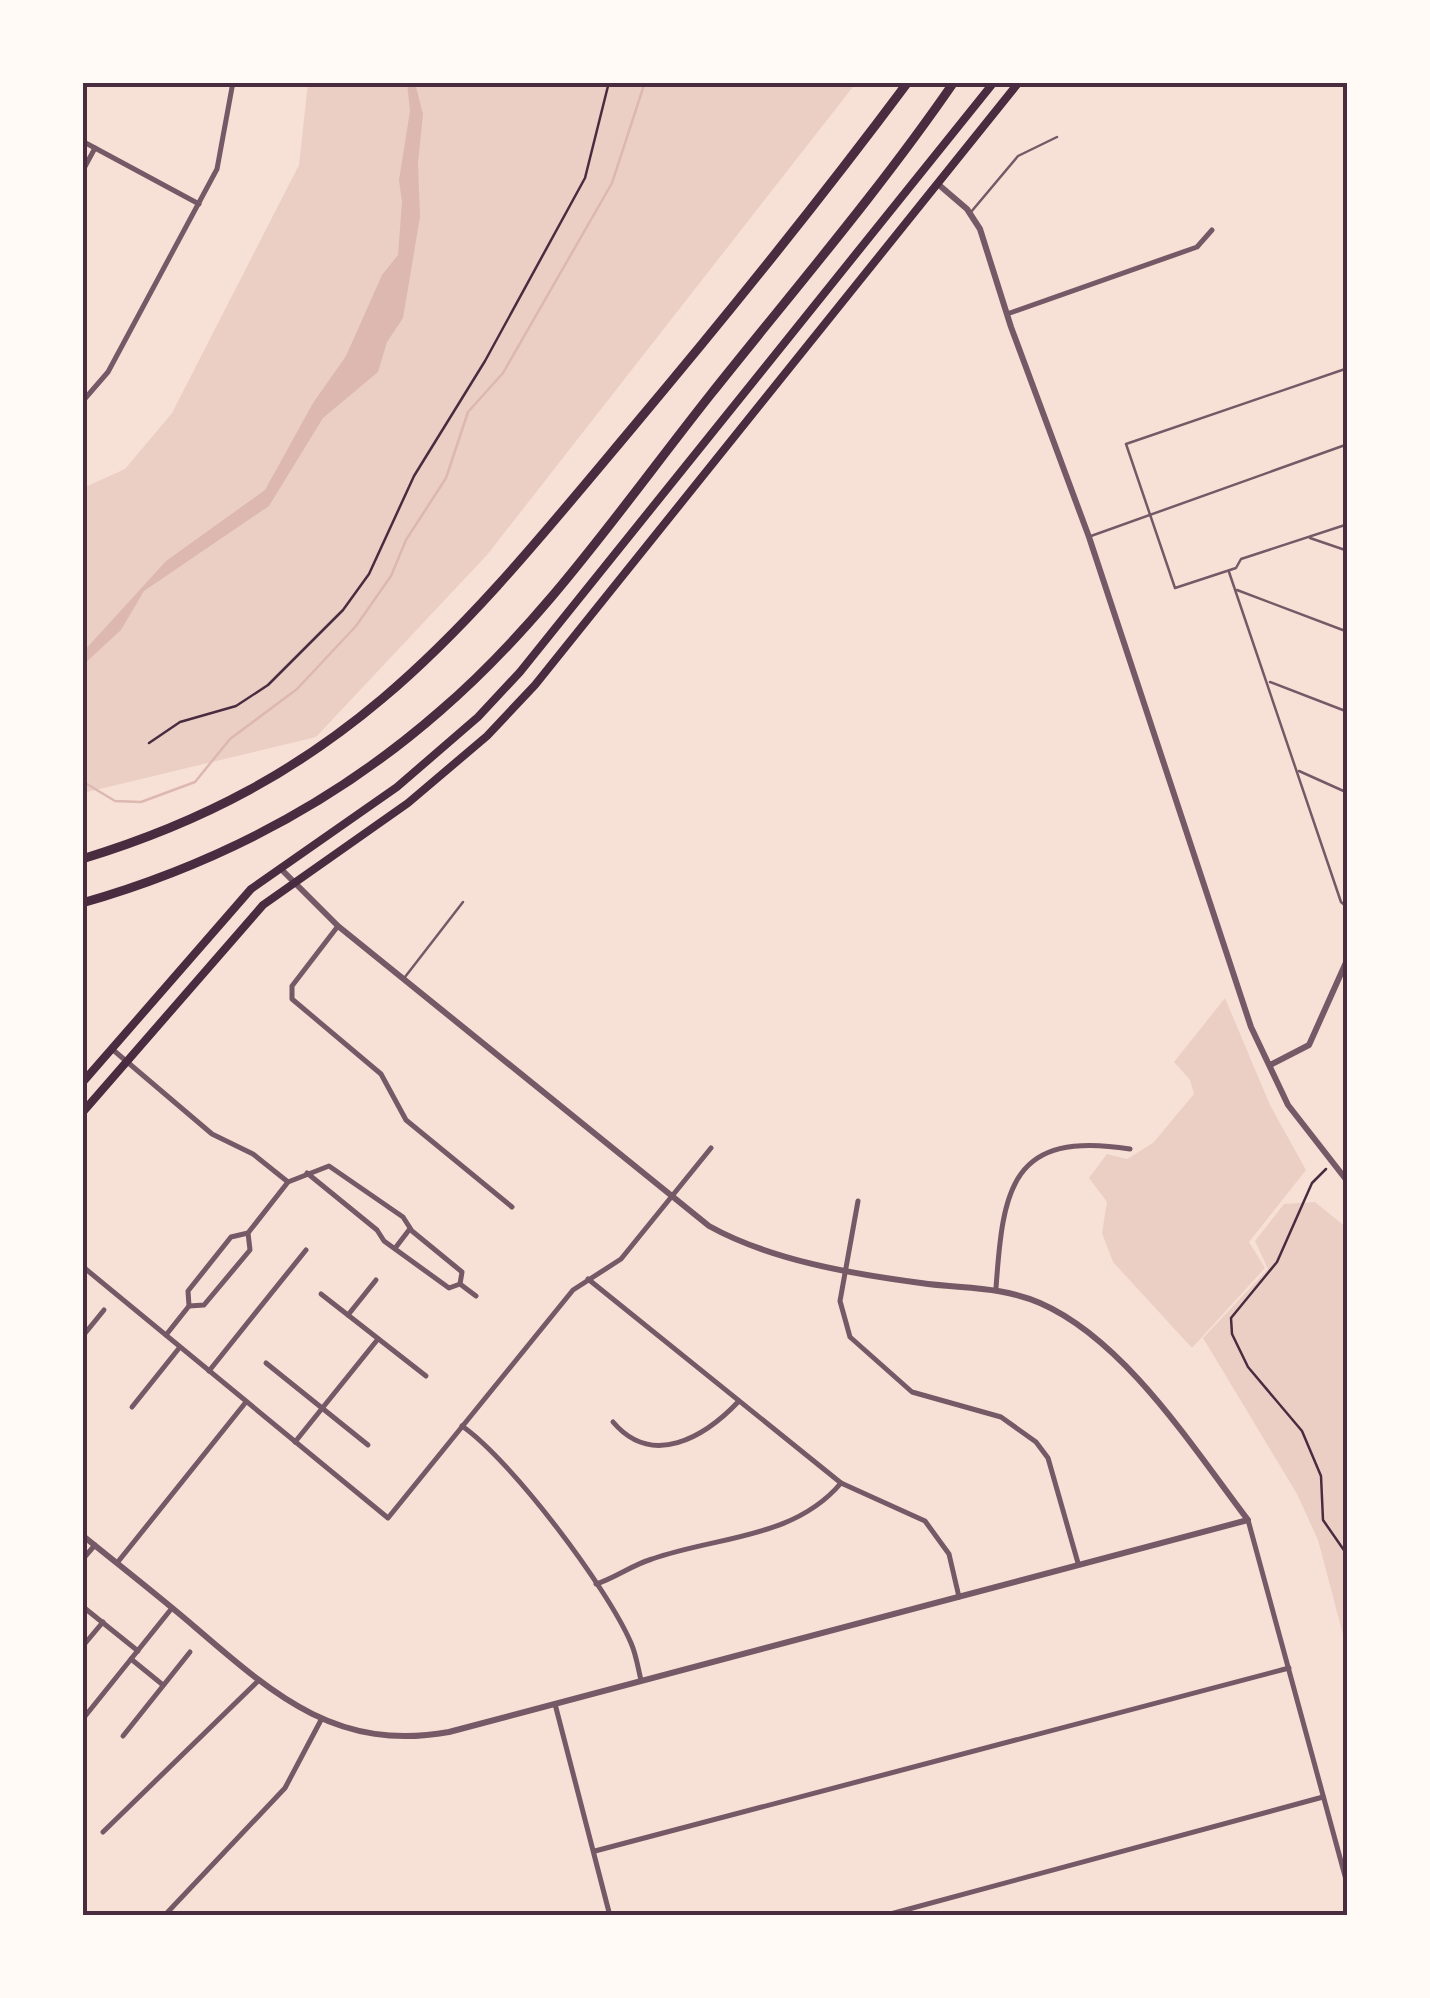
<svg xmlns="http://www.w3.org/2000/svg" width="1430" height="1998" font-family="'Alegreya Sans',sans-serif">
  <rect width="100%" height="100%" fill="#f7e1d7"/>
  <!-- green -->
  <g fill="#ebcfc5">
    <polygon points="308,83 856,83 487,555 316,737 83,793 83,488 125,469 172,413 299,165"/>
    <polygon points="1225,998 1270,1105 1306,1170 1249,1242 1265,1268 1192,1348 1113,1262 1102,1233 1107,1202 1089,1178 1107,1154 1127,1159 1153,1143 1194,1094 1190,1080 1174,1062"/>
    <polygon points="1315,1202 1347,1228 1347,1650 1318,1540 1297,1494 1203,1338 1268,1269 1255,1241 1284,1204"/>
  </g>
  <!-- water -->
  <polygon fill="#dcb8b0" points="407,83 415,83 423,114 418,163 420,217 403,318 387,342 378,372 323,418 269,506 144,591 121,630 83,665 83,652 166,561 265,490 313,403 346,356 382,275 398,255 402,202 399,180 410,111"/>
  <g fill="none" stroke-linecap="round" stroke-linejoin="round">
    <!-- stream -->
    <polyline stroke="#dcb8b0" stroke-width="2.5" points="82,781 115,801 141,802 195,782 230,739 297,689 356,626 391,576 406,540 446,478 468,412 503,373 612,183 645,82"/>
    <!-- path -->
    <g stroke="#4a2c40" stroke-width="2.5">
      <polyline points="149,743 180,722 236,706 268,685 343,610 369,574 414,476 485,361 585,178 609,82"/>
      <polyline points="1326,1169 1312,1183 1277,1262 1231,1318 1232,1334 1248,1367 1302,1431 1321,1476 1323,1520 1348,1556"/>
    </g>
    <!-- service -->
    <g stroke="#755966" stroke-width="2.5">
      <polyline points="971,212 1018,156 1057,137"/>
      <polyline points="1348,368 1126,444 1175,588 1236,568 1241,559 1348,524"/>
      <polyline points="1091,536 1348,444"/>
      <polyline points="1310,538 1348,551"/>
      <polyline points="1229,572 1341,902 1348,908"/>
      <polyline points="1237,590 1348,632"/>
      <polyline points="1270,682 1348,712"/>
      <polyline points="1299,771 1348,793"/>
      <polyline points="405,977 463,902"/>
    </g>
    <!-- minor -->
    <g stroke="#755966" stroke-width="5">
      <polyline points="82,141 199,204"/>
      <polyline points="82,172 95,148"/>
      <polyline points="1007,314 1197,247 1212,230"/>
      <polyline points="82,402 108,372 217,169 233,82"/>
      <polyline points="338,926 292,986 292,999 381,1074 406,1120 512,1207"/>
      <polyline points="112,1049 212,1134 253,1154 288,1182"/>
      <polyline points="307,1173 377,1230 384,1241 449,1288 460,1284 476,1296"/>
      <polyline points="858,1201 840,1301 850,1337 912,1392 1001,1417 1036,1442 1048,1458 1078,1563"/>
      <polyline points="396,1247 409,1230"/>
      <polyline points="82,1266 388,1518 573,1290 621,1259 711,1148"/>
      <polyline points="588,1279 841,1483 925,1521 949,1554 959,1597"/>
      <path d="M996,1288c7,-100 15,-158 134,-139"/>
      <polyline points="321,1294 426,1376"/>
      <polyline points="189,1306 204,1305 250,1250 248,1233"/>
      <polyline points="348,1315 376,1280"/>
      <polyline points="166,1335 189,1306 188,1291 231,1237 248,1233 288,1182 329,1166 403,1217 412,1231 462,1272 460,1284"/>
      <polyline points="82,1337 104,1310"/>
      <polyline points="266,1363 368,1445"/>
      <polyline points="209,1371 306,1250"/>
      <polyline points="132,1407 180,1347"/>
      <path d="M613,1422c39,46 91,16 126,-21"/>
      <path d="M462,1426c49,34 145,161 169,217 5,11 7,25 10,37"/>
      <polyline points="295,1442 378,1339"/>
      <polyline points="1248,1520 1348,1887"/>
      <polyline points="82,1560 95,1545"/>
      <polyline points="117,1563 246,1402"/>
      <path d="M596,1584c19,-6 36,-19 56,-25 65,-23 142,-20 189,-76"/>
      <polyline points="82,1606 138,1651"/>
      <polyline points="82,1647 103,1622"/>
      <polyline points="131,1659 163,1685"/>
      <polyline points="555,1704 610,1916"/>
      <polyline points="82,1720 172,1608"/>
      <polyline points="123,1736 190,1652"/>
      <polyline points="103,1832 258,1681"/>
      <polyline points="595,1851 1289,1668"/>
      <polyline points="164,1916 285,1788 321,1720"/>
      <polyline points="883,1916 1323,1797"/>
    </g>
    <!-- tertiary -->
    <g stroke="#755966" stroke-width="6">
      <polyline points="939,185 967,209 980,229 1011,327 1089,537 1251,1027 1288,1105 1348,1182"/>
      <polyline points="1270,1065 1309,1045 1348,958"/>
      <path d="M82,1535c38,31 77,61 114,93 79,68 142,124 253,104l799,-212c-55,-72 -123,-180 -208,-217 -39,-17 -78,-14 -119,-20 -69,-9 -151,-23 -212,-57l-371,-300 -58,-58"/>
    </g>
    <!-- primary -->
    <g stroke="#4a2c40" stroke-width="8">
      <polyline points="82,1083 251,889 397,787 478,717 520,672 994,82"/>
      <polyline points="82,1113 263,905 408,803 487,736 535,685 1019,82"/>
    </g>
    <!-- motorway -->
    <g stroke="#4a2c40" stroke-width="9">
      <path d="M82,859c267,-81 381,-229 551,-432 95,-113 187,-227 275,-345"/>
      <path d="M82,903c133,-38 254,-101 358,-192 105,-90 186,-210 271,-317 82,-103 168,-203 243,-312"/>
    </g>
  </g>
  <!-- border -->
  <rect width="1430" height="1998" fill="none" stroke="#fffaf5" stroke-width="170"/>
  <rect x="85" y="85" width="1260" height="1828" fill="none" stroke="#4a2c40" stroke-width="4"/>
</svg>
